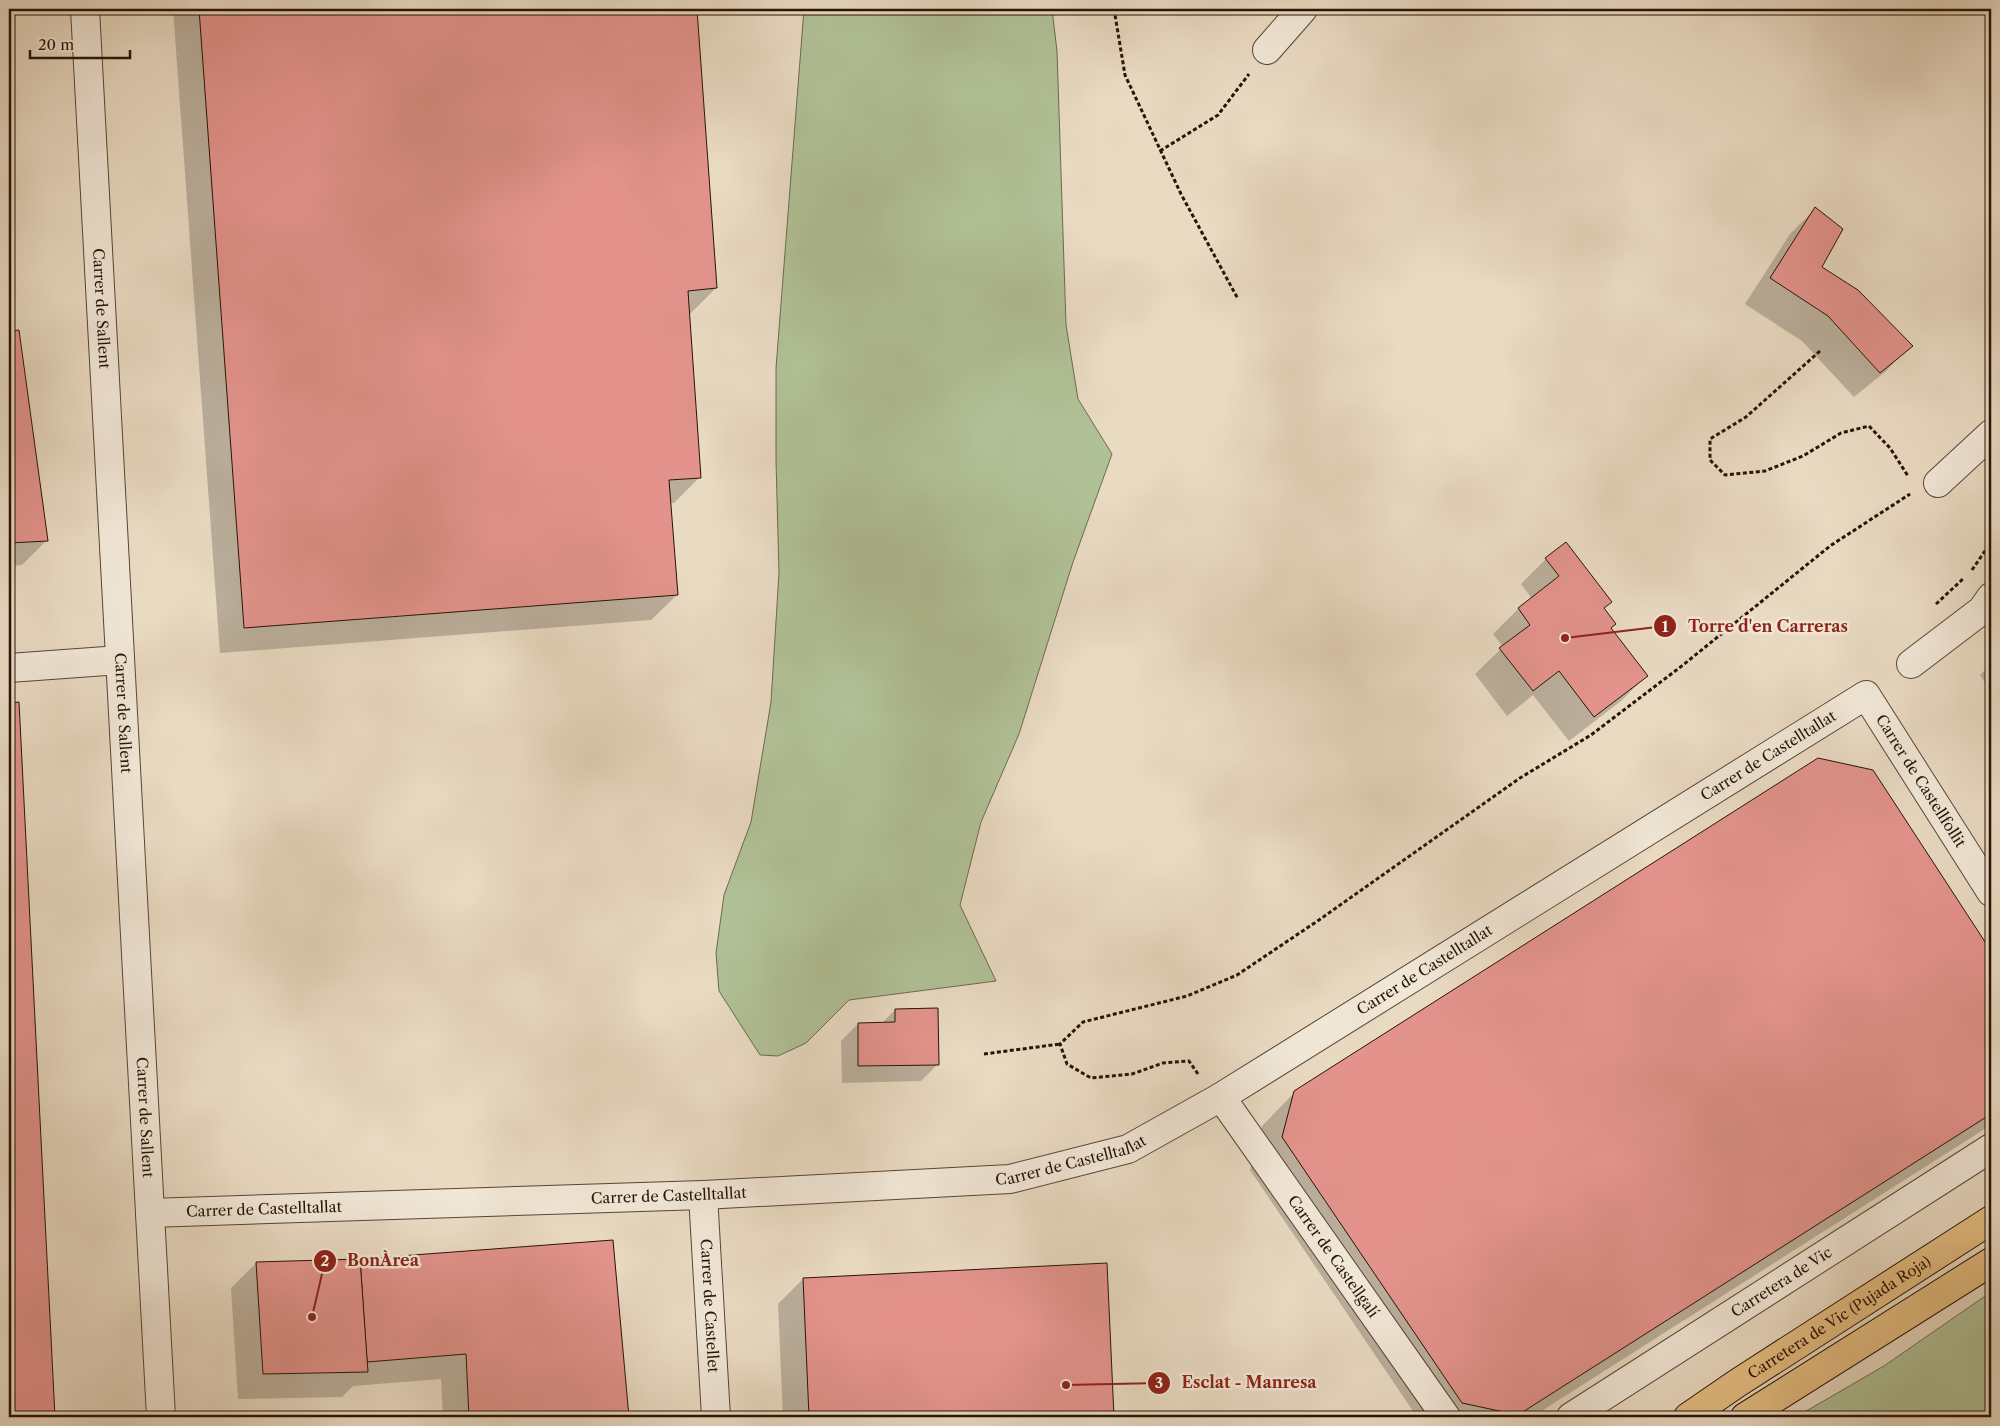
<svg xmlns="http://www.w3.org/2000/svg" width="2000" height="1426" font-family="'Libre Caslon Text',serif">
  <rect width="100%" height="100%" fill="#e9dac2"/>
  <filter id="stains"><feTurbulence type="fractalNoise" baseFrequency=".004" numOctaves="4"/><feColorMatrix values="0 0 0 0 .2 0 0 0 0 .09 0 0 0 0 .02 0 0 0 .5 -.17"/></filter>
  <radialGradient id="worn" r=".72"><stop offset=".6" stop-color="#630" stop-opacity="0"/><stop offset="1" stop-color="#630" stop-opacity=".3"/></radialGradient>
  <!-- green -->
  <g fill="#b1c197" stroke="#6c6a4f">
    <polygon points="804,9 1052,9 1057,51 1066,325 1078,399 1112,454 1073,562 1019,734 981,822 960,905 996,981 849,1000 806,1043 778,1056 760,1055 719,991 716,953 724,895 751,822 771,702 779,573 776,460 776,368"/>
    <polygon points="1991,1292 1991,1417 1796,1417 1884,1366"/>
  </g>
  <!-- shadow -->
  <g fill="#0003">
    <polygon points="173,9 696,9 716,288 691,313 688,313 700,477 674,503 670,503 677,595 651,620 220,653"/>
    <polygon points="1815,209 1821,267 1911,346 1886,371 1854,397 1802,341 1745,304 1790,234"/>
    <polygon points="9,332 18,332 47,540 22,565 9,566"/>
    <polygon points="1546,559 1610,602 1603,609 1609,628 1646,676 1621,701 1569,741 1533,695 1507,716 1475,674 1503,647 1493,634 1518,609 1532,599 1521,584"/>
    <polygon points="1991,664 1991,692 1980,675"/>
    <polygon points="17,703 54,1417 9,1417 9,704"/>
    <polygon points="1872,772 1991,954 1991,1125 1532,1417 1417,1417 1250,1170 1262,1126 1295,1092"/>
    <polygon points="895,1010 938,1064 921,1081 842,1083 841,1041 858,1024 882,1023"/>
    <polygon points="612,1241 628,1417 443,1417 441,1379 353,1386 342,1397 238,1399 231,1288 256,1263 360,1260"/>
    <polygon points="1106,1265 1113,1417 783,1417 778,1304 803,1279"/>
  </g>
  <!-- building -->
  <g fill="#e3938c" stroke="#271307">
    <polygon points="199,9 697,9 717,288 688,291 701,478 669,480 678,595 244,628"/>
    <polygon points="1815,207 1843,229 1822,267 1858,290 1913,346 1880,373 1828,316 1770,278"/>
    <polygon points="19,330 48,541 9,543 9,331"/>
    <polygon points="1566,542 1612,602 1604,608 1616,624 1611,628 1648,676 1594,717 1559,671 1533,691 1499,648 1530,625 1518,608 1559,576 1545,558"/>
    <polygon points="19,702 55,1417 9,1417 9,703"/>
    <polygon points="1818,758 1873,770 1991,951 1991,1114 1518,1415 1462,1403 1282,1137 1294,1091"/>
    <polygon points="938,1008 939,1065 858,1066 858,1023 895,1022 895,1009"/>
    <polygon points="613,1240 629,1417 469,1417 466,1354 367,1362 360,1259"/>
    <polygon points="360,1259 368,1372 263,1374 256,1262"/>
    <polygon points="1107,1263 1114,1417 809,1417 803,1278"/>
  </g>
  <g fill="none" stroke-linecap="round" stroke-linejoin="round">
    <defs>
      <g id="minor">
        <path id="s1" d="M85,9l76,1408"/>
        <polyline points="1267,50 1303,9"/>
        <polyline points="1938,483 1991,434"/>
        <polyline points="1911,664 1982,610 1991,597"/>
        <polyline points="9,668 120,660"/>
        <path id="s2" d="M1221,1097l225,320"/>
        <path id="s3" d="M703,1195l13,222"/>
        <path id="s4" d="M150,1213l553,-18 307,-16 118,-30 93,-52 645,-402 125,197"/>
        <path id="s5" d="M1571,1417l420,-269"/>
      </g>
      <g id="major">
        <path id="s6" d="M1688,1417l48,-33 255,-164"/>
        <polyline points="1745,1417 1991,1262"/>
      </g>
    </defs>
    <!-- minor casing -->
    <use href="#minor" stroke="#584536" stroke-width="30"/>
    <!-- major casing -->
    <use href="#major" stroke="#271307" stroke-width="30"/>
    <!-- path -->
    <g stroke="#271307" stroke-width="3" stroke-dasharray="4 2.5" stroke-linecap="butt">
      <polyline points="1114,9 1125,75 1181,194 1238,299"/>
      <polyline points="1160,151 1218,115 1249,74"/>
      <polyline points="1820,351 1746,417 1710,439 1710,460 1725,475 1765,471 1803,456 1841,433 1869,426 1890,448 1908,476"/>
      <polyline points="1972,570 1991,542"/>
      <polyline points="1936,604 1964,578"/>
      <polyline points="984,1054 1060,1044"/>
      <polyline points="1198,1074 1189,1061 1163,1063 1132,1074 1091,1078 1067,1064 1060,1044 1083,1022 1187,996 1237,975 1319,920 1520,778 1591,735 1683,665 1830,546 1910,494"/>
    </g>
    <!-- minor -->
    <use href="#minor" stroke="#f1e7d7" stroke-width="28"/>
    <!-- major -->
    <use href="#major" stroke="#e4bd81" stroke-width="28"/>
  </g>
  <g text-anchor="middle" stroke-width="5" stroke-linejoin="round" paint-order="stroke">
    <!-- street labels -->
    <g font-size="15" fill="#271307" stroke="#f1e7d7">
      <text dy="5" stroke="none"><textPath href="#s1" startOffset="300">Carrer de Sallent</textPath></text>
      <text dy="5" stroke="none"><textPath href="#s1" startOffset="705">Carrer de Sallent</textPath></text>
      <text dy="5" stroke="none"><textPath href="#s4" startOffset="1734">Carrer de Castelltallat</textPath></text>
      <text dy="5" stroke="none"><textPath href="#s4" startOffset="1951">Carrer de Castellfollit</textPath></text>
      <text dy="5" stroke="none"><textPath href="#s4" startOffset="1329">Carrer de Castelltallat</textPath></text>
      <text dy="5" stroke="none"><textPath href="#s1" startOffset="1110">Carrer de Sallent</textPath></text>
      <text dy="5" stroke="none"><textPath href="#s4" startOffset="924">Carrer de Castelltallat</textPath></text>
      <text dy="5" stroke="none"><textPath href="#s4" startOffset="519">Carrer de Castelltallat</textPath></text>
      <text dy="5" stroke="none"><textPath href="#s4" startOffset="114">Carrer de Castelltallat</textPath></text>
      <text dy="5" stroke="none"><textPath href="#s2" startOffset="195">Carrer de Castellgalí</textPath></text>
      <text dy="5" stroke="none"><textPath href="#s5" startOffset="250">Carretera de Vic</textPath></text>
      <text dy="5" stroke="none"><textPath href="#s3" startOffset="111">Carrer de Castellet</textPath></text>
      <text dy="5" stroke="none"><textPath href="#s6" startOffset="181">Carretera de Vic (Pujada Roja)</textPath></text>
    </g>
  </g>
  <!-- callouts -->
  <path fill="none" stroke="#8f2418" stroke-width="2" d="M1565 638L1665 626M312 1317L325 1261M1066 1385L1159 1383"/>
  <g fill="#8f2418" stroke="#f1e7d7" stroke-width="2">
    <circle cx="1565" cy="638" r="5"/>
    <circle cx="312" cy="1317" r="5"/>
    <circle cx="1066" cy="1385" r="5"/>
    <circle cx="1665" cy="626" r="12"/>
    <circle cx="325" cy="1261" r="12"/>
    <circle cx="1159" cy="1383" r="12"/>
  </g>
  <g font-size="15" text-anchor="middle" font-weight="bold" fill="#fff">
    <text x="1665" y="632">1</text>
    <text x="325" y="1266">2</text>
    <text x="1159" y="1388">3</text>
  </g>
  <g font-size="16" text-anchor="middle" font-weight="bold" fill="#8f2418" stroke="#f1e7d7" stroke-width="5" stroke-linejoin="round" paint-order="stroke">
    <text x="1768" y="632">Torre d'en Carreras</text>
    <text x="383" y="1266">BonÀrea</text>
    <text x="1249" y="1388">Esclat - Manresa</text>
  </g>
  <!-- margin -->
  <rect width="2000" height="1426" fill="none" stroke="#e9dac2" stroke-width="30"/>
  <rect x="10" y="10" width="1980" height="1406" fill="none" stroke="#271307" stroke-width="2.5"/>
  <rect x="15" y="15" width="1970" height="1396" fill="none" stroke="#271307"/>
  <!-- scale -->
  <path d="M30 50v8h100v-8" fill="none" stroke="#271307" stroke-width="2.5"/>
  <text x="38" y="50" font-size="15" fill="#271307" stroke="#f1e7d7" stroke-width="4" paint-order="stroke">20 m</text>
  <rect width="100%" height="100%" filter="url(#stains)"/>
  <rect width="100%" height="100%" fill="url(#worn)"/>
</svg>
